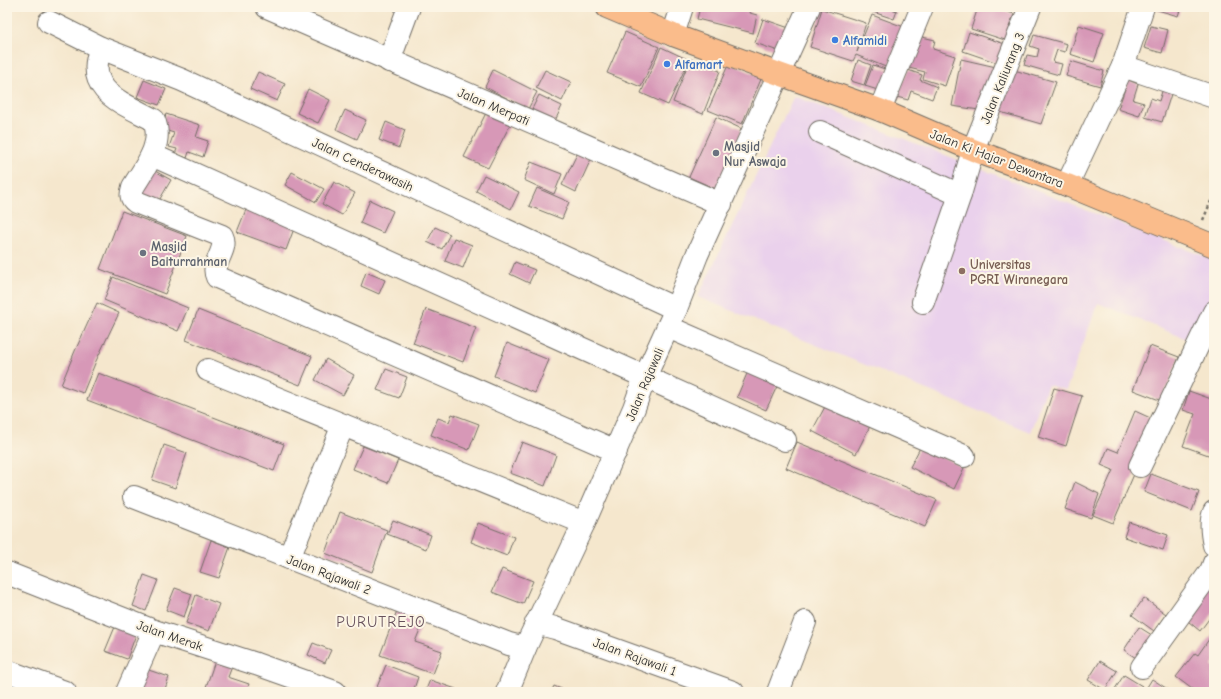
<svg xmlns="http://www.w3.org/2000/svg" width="1221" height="699" font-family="'Comic Neue',sans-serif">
  <rect width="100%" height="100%" fill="#fcf5e5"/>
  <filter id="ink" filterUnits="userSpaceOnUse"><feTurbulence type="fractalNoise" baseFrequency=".025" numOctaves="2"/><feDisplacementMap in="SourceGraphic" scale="8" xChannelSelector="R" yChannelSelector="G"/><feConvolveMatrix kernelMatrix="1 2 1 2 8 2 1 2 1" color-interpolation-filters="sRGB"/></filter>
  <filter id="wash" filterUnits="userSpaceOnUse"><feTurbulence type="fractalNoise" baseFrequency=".012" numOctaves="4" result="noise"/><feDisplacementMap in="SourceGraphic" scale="16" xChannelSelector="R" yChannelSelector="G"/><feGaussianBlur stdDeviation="0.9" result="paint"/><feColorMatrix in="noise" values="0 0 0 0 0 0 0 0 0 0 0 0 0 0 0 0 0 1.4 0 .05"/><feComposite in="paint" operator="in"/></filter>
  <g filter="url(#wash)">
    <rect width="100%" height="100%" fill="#f5e7cd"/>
    <!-- built -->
    <polygon fill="#ead1ec" points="794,96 1214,260 1214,282 1194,342 1098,303 1066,390 1048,385 1030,432 698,297"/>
    <g id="blocks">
      <!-- building -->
      <g fill="#d798b7">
        <polygon points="700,7 751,7 750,13 757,15 753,33 697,19"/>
        <polygon points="872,7 885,7 897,11 894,19 870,11"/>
        <polygon points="978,7 994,7 1014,14 1009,27 1013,28 1008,41 971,29"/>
        <polygon points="1155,7 1181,7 1178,16 1154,9"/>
        <polygon points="822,9 866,23 857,52 872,15 904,27 888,68 856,55 853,61 810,47"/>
        <polygon points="763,19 792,29 784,53 755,43"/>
        <polygon points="1079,25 1104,33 1094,62 1070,54"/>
        <polygon points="1151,26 1168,30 1162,53 1144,48"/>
        <polygon points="625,32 659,47 641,87 607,73"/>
        <polygon points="969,32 1005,44 998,63 963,51"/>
        <polygon points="1034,35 1067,44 1065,52 1057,50 1053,62 1062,64 1059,75 1024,65 1027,55 1037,57 1039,49 1030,46"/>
        <polygon points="918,36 935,40 933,49 955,56 945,86 923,79 925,72 909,68"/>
        <polygon points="661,47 689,60 668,105 641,93"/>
        <polygon points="690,59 720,71 703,114 673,102"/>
        <polygon points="961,59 996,67 986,111 952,106"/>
        <polygon points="858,60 871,65 864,85 851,81"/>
        <polygon points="1071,61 1104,71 1100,86 1066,76"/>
        <polygon points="729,63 762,77 742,124 708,110"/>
        <polygon points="873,65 891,71 884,92 865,86"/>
        <polygon points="493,70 537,92 528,109 485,87"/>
        <polygon points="545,70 571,82 562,101 536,88"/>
        <polygon points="908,70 922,75 920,80 937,87 932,99 911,91 908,100 897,97"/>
        <polygon points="1014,70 1056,82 1041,124 1000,112"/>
        <polygon points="258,72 285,84 277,101 250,89"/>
        <polygon points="144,80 166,89 159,105 137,97"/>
        <polygon points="1128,80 1138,84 1133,100 1144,103 1139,116 1118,109"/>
        <polygon points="1164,85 1173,88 1162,122 1145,117 1151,98 1159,101"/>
        <polygon points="308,89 330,100 318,123 297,113"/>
        <polygon points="539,95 562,106 554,123 531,111"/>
        <polygon points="345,110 366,120 357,139 336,129"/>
        <polygon points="487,111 511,123 488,168 464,157"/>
        <polygon points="166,114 200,125 196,137 208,141 203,157 189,152 187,158 175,154 177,149 169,147 174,133 161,129"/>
        <polygon points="716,117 742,129 716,189 689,177"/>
        <polygon points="386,122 405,130 399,148 379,140"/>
        <polygon points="578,152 591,159 576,192 562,185"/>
        <polygon points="531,162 562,174 554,194 524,180"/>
        <polygon points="148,167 171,180 157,204 135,192"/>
        <polygon points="292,172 324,189 316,202 285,185"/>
        <polygon points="484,175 519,192 511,209 476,191"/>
        <polygon points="334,182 355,193 342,215 322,204"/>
        <polygon points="537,188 569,202 562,219 529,206"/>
        <polygon points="370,200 393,211 383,233 360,223"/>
        <polygon points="247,207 295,226 286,250 237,232"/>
        <polygon points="122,211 187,236 165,294 100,269"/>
        <polygon points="435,227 450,234 442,249 427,242"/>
        <polygon points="454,238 472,245 463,268 445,261"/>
        <polygon points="515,262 535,270 529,283 510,274"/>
        <polygon points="366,272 385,280 379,294 361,286"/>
        <polygon points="113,277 188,308 178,331 104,300"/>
        <polygon points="97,303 119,313 96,361 83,393 61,385 75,351"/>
        <polygon points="426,309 476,328 463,362 413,343"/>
        <polygon points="198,310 312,356 300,385 186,340"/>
        <polygon points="507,343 549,360 535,393 494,376"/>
        <polygon points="1150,346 1179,357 1162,401 1133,390"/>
        <polygon points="326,359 354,375 343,395 315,380"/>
        <polygon points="386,369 407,377 399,398 377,390"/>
        <polygon points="749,369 779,382 766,410 737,397"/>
        <polygon points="98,373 284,444 274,471 87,400"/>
        <polygon points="1054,388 1082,396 1066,446 1038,437"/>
        <polygon points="1189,391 1214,400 1214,457 1183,446 1195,414 1183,410"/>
        <polygon points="827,403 870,426 856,454 812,431"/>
        <polygon points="1135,411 1157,421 1113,523 1093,515 1113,470 1101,465 1108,448 1118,452"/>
        <polygon points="452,414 479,424 469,450 431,435 438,418 449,422"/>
        <polygon points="522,442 556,455 545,486 510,473"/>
        <polygon points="797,442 937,500 925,527 786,468"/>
        <polygon points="164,445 187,453 175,488 152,480"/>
        <polygon points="363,446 398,460 388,483 353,469"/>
        <polygon points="921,446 964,468 954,489 910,467"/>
        <polygon points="1151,474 1199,492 1192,511 1144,492"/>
        <polygon points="1075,482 1099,494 1091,518 1065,509"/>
        <polygon points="340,512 387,530 372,572 325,553"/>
        <polygon points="393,520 431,535 426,549 387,534"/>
        <polygon points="1129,522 1168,535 1163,550 1124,537"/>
        <polygon points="478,523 514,537 507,556 471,542"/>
        <polygon points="211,540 230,547 219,578 200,572"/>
        <polygon points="502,569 533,581 523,604 492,592"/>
        <polygon points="144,575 158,580 146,611 133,606"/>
        <polygon points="1208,583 1214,587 1214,612 1200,631 1183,617"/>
        <polygon points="175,588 192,594 184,617 166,610"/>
        <polygon points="196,595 219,604 209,631 186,623"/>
        <polygon points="1144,598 1166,614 1154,631 1132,615"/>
        <polygon points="398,608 425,617 415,642 442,651 433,674 380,655"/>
        <polygon points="117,622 138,629 127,659 105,651"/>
        <polygon points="1139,627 1155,637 1139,660 1124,650"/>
        <polygon points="1214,632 1214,662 1212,665 1214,667 1214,692 1196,692 1176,677 1195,653 1198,655"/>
        <polygon points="313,643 331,650 325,663 308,655"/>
        <polygon points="216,658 233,664 228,677 249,684 246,692 219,692 206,687"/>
        <polygon points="1100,661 1117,671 1105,690 1088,680"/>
        <polygon points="386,665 418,677 413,692 390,692 377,687"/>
        <polygon points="140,667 169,677 164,692 131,692"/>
        <polygon points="1124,675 1142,686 1139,692 1113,692"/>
        <polygon points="1152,679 1172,692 1144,692"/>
        <polygon points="430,680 456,689 455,692 425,692"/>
        <polygon points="554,686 569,692 551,692"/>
      </g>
    </g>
  </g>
  <g filter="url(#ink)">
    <use href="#blocks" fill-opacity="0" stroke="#726d64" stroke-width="1"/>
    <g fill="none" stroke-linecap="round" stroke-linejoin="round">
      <defs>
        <g id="minor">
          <polyline points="267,7 721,204"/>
          <polyline points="49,22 101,48 182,80 676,309"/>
          <polyline points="673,35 682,7"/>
          <path d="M101,48c-18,43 22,55 53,72 10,24 -9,47 -21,67 -2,7 -3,11 3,15l86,34c7,14 -12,27 -5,41l399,174"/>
          <polyline points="389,61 409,7"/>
          <polyline points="1123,66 1214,97"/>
          <polyline points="880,110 922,7"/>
          <polyline points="820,132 960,195"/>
          <polyline points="152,155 785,440"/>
          <polyline points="1067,185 1123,66 1143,7"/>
          <polyline points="923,302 960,195 973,150 1030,7"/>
          <polyline points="668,327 964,456"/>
          <polyline points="208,370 584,523"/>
          <polyline points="1140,466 1214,312"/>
          <polyline points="134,497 509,644 525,648"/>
          <path d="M1214,512c-4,9 -2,24 0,33"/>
          <polyline points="289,558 343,425"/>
          <polyline points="7,573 154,631 256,664 335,692"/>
          <polyline points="536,623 555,628 733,692"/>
          <polyline points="1142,667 1211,571 1214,563"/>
          <polyline points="7,671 65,692"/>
          <polyline points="127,692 154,631"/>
          <polyline points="507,692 525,648 584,523 634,408 645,377 676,309 697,255 809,7"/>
          <polyline points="778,692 805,622"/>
        </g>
        <polyline id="major" points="607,7 673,35 779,74 880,110 973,150 1067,185 1214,246"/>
      </defs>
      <!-- minor casing -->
      <use href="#minor" stroke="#726d64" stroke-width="24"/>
      <!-- major casing -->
      <use href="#major" stroke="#726d64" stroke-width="24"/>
      <!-- path -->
      <polyline stroke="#726d64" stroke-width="2.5" stroke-dasharray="3 3" stroke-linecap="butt" points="1203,220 1214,194"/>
      <!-- minor -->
      <use href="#minor" stroke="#fff" stroke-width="22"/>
      <!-- major -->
      <use href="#major" stroke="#fabc8b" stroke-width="22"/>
    </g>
  </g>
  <!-- markers -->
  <g fill="#3f7fe0" stroke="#fcf5e5" stroke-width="1.5">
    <circle cx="835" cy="40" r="4"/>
    <circle cx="667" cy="64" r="4"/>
  </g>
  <g fill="#6b7280" stroke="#fcf5e5" stroke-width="1.5">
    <circle cx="716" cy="153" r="4"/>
    <circle cx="143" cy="253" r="4"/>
  </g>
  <circle fill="#8d6e63" stroke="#fcf5e5" stroke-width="1.5" cx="962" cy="271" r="4"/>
  <g text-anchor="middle" stroke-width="4" stroke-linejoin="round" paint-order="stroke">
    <!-- shop labels -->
    <g font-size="13" font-weight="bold" fill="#366cbe" stroke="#fcf5e5" text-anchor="start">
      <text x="843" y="45">Alfamidi</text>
      <text x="675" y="69">Alfamart</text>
    </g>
    <!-- street labels -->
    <g font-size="13" fill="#2b2b2b" stroke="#fcf5e5">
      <text transform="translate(1002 78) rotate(-68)" y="5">Jalan Kaliurang 3</text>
      <text transform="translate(494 106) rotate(23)" y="5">Jalan Merpati</text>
      <text transform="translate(997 158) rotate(21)" y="5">Jalan Ki Hajar Dewantara</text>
      <text transform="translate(363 164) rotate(25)" y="5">Jalan Cenderawasih</text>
      <text transform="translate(644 384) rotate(-67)" y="5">Jalan Rajawali</text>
      <text transform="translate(329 574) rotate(21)" y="5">Jalan Rajawali 2</text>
      <text transform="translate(170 635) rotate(19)" y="5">Jalan Merak</text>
      <text transform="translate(635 656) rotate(20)" y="5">Jalan Rajawali 1</text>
    </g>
    <!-- worship labels -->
    <g font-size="13" font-weight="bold" fill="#5b616d" stroke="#fcf5e5" text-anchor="start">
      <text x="724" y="151">Masjid<tspan x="724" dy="15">Nur Aswaja</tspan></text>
      <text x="151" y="251">Masjid<tspan x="151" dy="15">Baiturrahman</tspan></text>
    </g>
    <!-- education labels -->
    <g font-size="13" font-weight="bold" fill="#785e54" stroke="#fcf5e5" text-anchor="start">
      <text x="970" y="269">Universitas<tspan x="970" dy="15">PGRI Wiranegara</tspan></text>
    </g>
    <!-- quarter labels -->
    <g font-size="15" letter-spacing="1" fill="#67515c" stroke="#fcf5e5">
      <text x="381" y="627">PURUTREJO</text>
    </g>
  </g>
  <!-- margin -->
  <rect width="1221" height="699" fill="none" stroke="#fcf5e5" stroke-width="24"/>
</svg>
